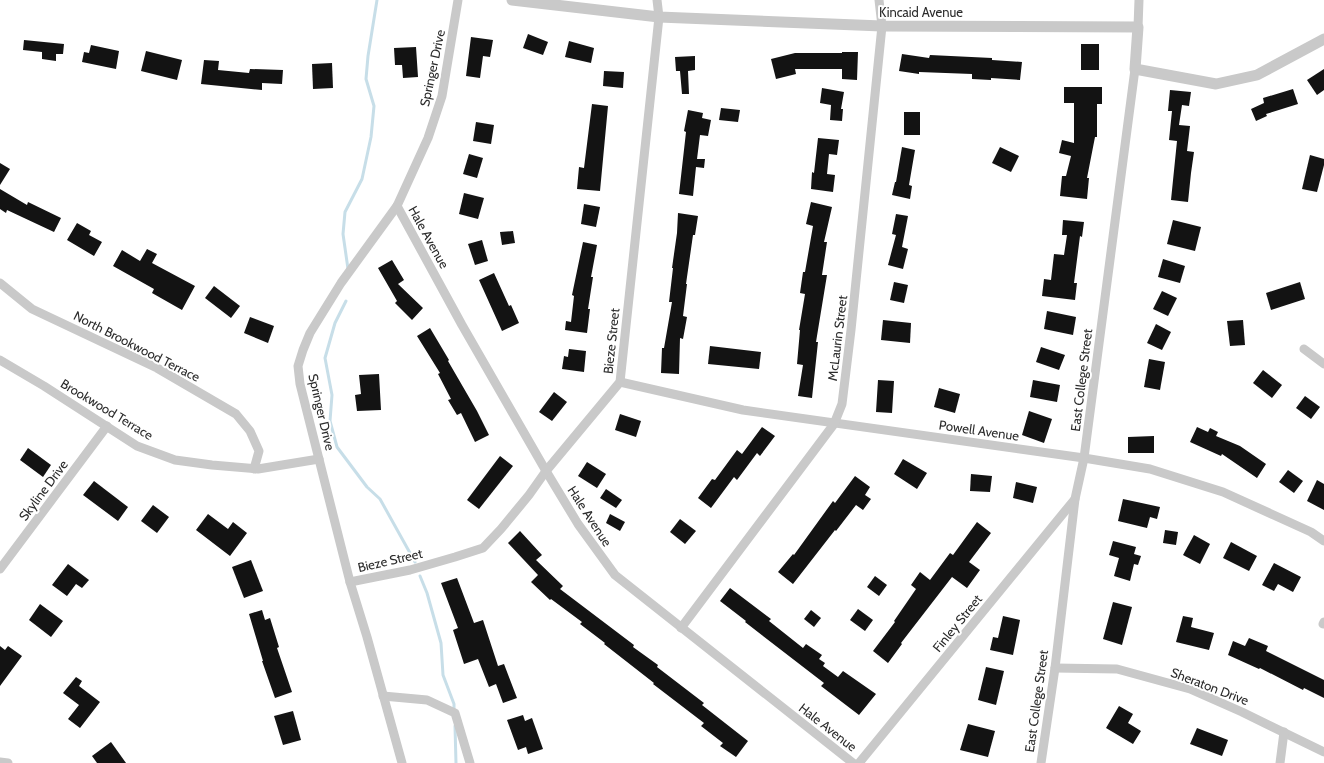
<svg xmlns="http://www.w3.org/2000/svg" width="1324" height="763" font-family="Cabin,sans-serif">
  <rect width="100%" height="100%" fill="#fff"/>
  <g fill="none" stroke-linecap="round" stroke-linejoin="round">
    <!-- stream -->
    <g stroke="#c7dee8" stroke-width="3">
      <polyline points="348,269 343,234 345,212 362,179 371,137 374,106 366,79 368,56 377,0"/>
      <polyline points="346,301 335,323 325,358 332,395 330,421 337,447 367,487 380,499 415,562"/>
      <polyline points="420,576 427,593 441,643 443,675 454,704 454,711"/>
      <polyline points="455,726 456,763"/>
    </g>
  </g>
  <!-- building -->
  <g fill="#131313">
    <polygon points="528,34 548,42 543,55 523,48"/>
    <polygon points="471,37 493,40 490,57 483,56 480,78 466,76"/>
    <polygon points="24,40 64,44 63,54 56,54 56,61 42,59 42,52 23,50"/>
    <polygon points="569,41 594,48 591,63 565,57"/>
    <rect x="1081" y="44" width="18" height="26"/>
    <polygon points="91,45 119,51 116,69 82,62 84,52 89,53"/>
    <polygon points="416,47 418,77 403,78 402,65 395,65 394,48"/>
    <polygon points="146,51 182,60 177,80 141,71"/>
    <polygon points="842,52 858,52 857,80 842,79 842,69 795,69 796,74 776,79 771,59 795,53 842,53"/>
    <polygon points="902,54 929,58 930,55 992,58 992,60 1022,62 1020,80 991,78 991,80 972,79 972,74 919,72 919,74 899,71"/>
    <polygon points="695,56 695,70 688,71 689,94 682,94 680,71 676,71 675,57"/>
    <polygon points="204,60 219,61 218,70 249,73 250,69 283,70 282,84 262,83 262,90 201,84"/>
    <polygon points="332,63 333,88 313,89 312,64"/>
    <polygon points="1324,69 1324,90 1317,95 1307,80"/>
    <polygon points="604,71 624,72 623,88 603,86"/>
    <polygon points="1064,87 1102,87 1102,104 1097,104 1097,137 1095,137 1087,178 1089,178 1087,199 1060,196 1062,176 1066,176 1071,156 1059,153 1062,140 1074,143 1074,103 1064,103"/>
    <polygon points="822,88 844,92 841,109 843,109 842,121 830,120 831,105 820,103"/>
    <polygon points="1293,89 1298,104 1266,114 1267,116 1256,121 1251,109 1264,103 1263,98"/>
    <polygon points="1170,90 1191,92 1189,106 1182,105 1179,125 1190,126 1187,151 1194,152 1191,173 1188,202 1171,200 1177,141 1169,140 1172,111 1168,111"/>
    <polygon points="592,104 608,106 600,191 577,189 579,167 584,168"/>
    <polygon points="721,108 740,110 738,122 719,120"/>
    <polygon points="688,110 703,113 702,118 711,120 708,136 700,135 697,159 705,159 704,168 696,167 693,196 679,194 686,132 684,131"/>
    <rect x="904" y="112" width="16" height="23"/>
    <polygon points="476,122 494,125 491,144 473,141"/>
    <polygon points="818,138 839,140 837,155 829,154 827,174 835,175 833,192 811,189 812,172 814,173"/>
    <polygon points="902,147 915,150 909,185 912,186 910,199 892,195 895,182 896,182"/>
    <polygon points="1000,147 1019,156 1011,172 992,163"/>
    <polygon points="469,154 483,158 477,178 463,174"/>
    <polygon points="1310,155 1324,159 1324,165 1317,192 1302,189"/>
    <polygon points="0,163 10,169 0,185"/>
    <polygon points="0,189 27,205 28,202 61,218 54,232 7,210 6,213 0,209"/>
    <polygon points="464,193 484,198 478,219 459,214"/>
    <polygon points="811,202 832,207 824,242 827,242 822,275 827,275 816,342 818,342 812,398 798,396 803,365 797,364 800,330 799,330 805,294 800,293 803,272 805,272 813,226 806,224"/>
    <polygon points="584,204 600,207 596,227 581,224"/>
    <polygon points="678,213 698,216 695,235 693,235 686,284 687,284 683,316 687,317 683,339 680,338 679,374 661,373 662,348 664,348 672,302 669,302 673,268 672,268 677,233"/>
    <polygon points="896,214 908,216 902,247 908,249 903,269 888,265 896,235 892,234"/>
    <polygon points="1063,220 1084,222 1082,237 1080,236 1074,283 1077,283 1075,300 1042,296 1044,279 1051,280 1054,254 1064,255 1067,235 1062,235"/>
    <polygon points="1173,220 1201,227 1195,251 1167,244"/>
    <polygon points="77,223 91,231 89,235 102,242 94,256 67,240"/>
    <polygon points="513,231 515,243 502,245 500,232"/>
    <polygon points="482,240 488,261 475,265 468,244"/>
    <polygon points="583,242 597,245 591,277 593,277 588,309 590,309 587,333 565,330 566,321 571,322 574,296 572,295"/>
    <polygon points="147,249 157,254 152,263 195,286 182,310 152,293 154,289 113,266 122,250 140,261"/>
    <polygon points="1163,259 1185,266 1180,283 1158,277"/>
    <polygon points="392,260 404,280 398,284 423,308 412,320 395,303 397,301 378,268"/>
    <polygon points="494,273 509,306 511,305 519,323 502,331 479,280"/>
    <polygon points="894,282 908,285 904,303 890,300"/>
    <polygon points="1300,282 1305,299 1271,310 1266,293"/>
    <polygon points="214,286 240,306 231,318 205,298"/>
    <polygon points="1162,291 1177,298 1168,316 1153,309"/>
    <polygon points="1047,311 1076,317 1073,335 1044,329"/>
    <polygon points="250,317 274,326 268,343 244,333"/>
    <polygon points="883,320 911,323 910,343 881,340"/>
    <polygon points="1243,320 1245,345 1230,346 1227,321"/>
    <polygon points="1156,324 1171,332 1162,350 1147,343"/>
    <polygon points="430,328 449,360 448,361 477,411 489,435 475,442 461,413 457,415 448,400 451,399 438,374 440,373 417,336"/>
    <polygon points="710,346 761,352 759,369 708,364"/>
    <polygon points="1041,347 1065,355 1059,370 1036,362"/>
    <polygon points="569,349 586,351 584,372 562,369 564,356 568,357"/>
    <polygon points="1149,359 1165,362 1160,390 1144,387"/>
    <polygon points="1263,370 1282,385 1272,398 1253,383"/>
    <polygon points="379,374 381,410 357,411 355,395 361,394 359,375"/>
    <polygon points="878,380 894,381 892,413 876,412"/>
    <polygon points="1033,380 1060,385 1057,402 1030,397"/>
    <polygon points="939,388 960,394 955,413 934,407"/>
    <polygon points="554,392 567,402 552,421 539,412"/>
    <polygon points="1305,396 1320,407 1311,419 1296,408"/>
    <polygon points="1029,411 1052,419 1044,443 1022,435"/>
    <polygon points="620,414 641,421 636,437 615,430"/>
    <polygon points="762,427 775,436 760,456 757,453 737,480 734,477 711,508 698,498 712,479 715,480 737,450 742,454"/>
    <polygon points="1197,427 1208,432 1210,428 1218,432 1216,436 1240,446 1266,464 1257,478 1222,454 1221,456 1190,442"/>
    <polygon points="1154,436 1154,453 1128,453 1128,437"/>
    <polygon points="28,448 51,465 43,477 20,460"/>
    <polygon points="500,456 513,466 479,509 467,500"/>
    <polygon points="903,459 927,473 917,489 894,474"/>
    <polygon points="587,462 606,474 597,488 578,476"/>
    <polygon points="1288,470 1303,481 1294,493 1279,482"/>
    <polygon points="971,474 992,476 990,492 970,491"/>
    <polygon points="855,476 870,487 865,495 871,499 863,510 856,505 836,531 835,530 793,584 778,572 793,554 794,555 833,501 835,503"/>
    <polygon points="1317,480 1324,484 1324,510 1307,501"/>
    <polygon points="94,481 128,507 118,521 83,495"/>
    <polygon points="1016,482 1037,487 1033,503 1013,498"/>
    <polygon points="606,489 622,500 616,508 600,498"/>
    <polygon points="1123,499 1160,507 1157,519 1150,517 1147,528 1118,521"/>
    <polygon points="153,505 169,517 157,533 141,521"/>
    <polygon points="208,514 228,529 233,522 247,533 230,556 196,530"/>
    <polygon points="610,514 625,522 620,531 606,523"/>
    <polygon points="680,519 696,531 685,544 670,532"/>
    <polygon points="977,522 991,533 969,562 980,570 967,588 952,577 901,643 902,644 888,663 873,651 895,622 894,621 916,589 911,585 920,572 930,580 950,553 953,555"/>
    <polygon points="1165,530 1178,532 1176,545 1163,543"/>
    <polygon points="520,531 542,555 536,560 563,586 560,589 634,645 633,647 658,665 657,667 704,703 702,705 748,741 736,757 720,746 723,743 701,726 704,723 653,684 654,683 604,644 605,643 580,624 582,622 551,599 550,600 531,582 538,575 508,543"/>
    <polygon points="1194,535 1210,544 1200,564 1183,555"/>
    <polygon points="1113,541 1136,547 1134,554 1141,556 1138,565 1134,564 1130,581 1114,576 1119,558 1109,555"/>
    <polygon points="1231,542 1257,556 1249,571 1223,558"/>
    <polygon points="251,560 263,591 244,598 232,567"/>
    <polygon points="1274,563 1301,577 1293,592 1278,584 1274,591 1262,585"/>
    <polygon points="68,564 89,580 82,588 76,584 67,596 52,585"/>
    <polygon points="875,576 887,585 879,596 867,587"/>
    <polygon points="457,578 474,623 483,620 498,666 504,664 517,698 503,703 496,684 489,687 478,659 464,664 453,630 458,628 441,583"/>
    <polygon points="730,588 771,619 769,621 803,648 806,644 822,655 819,659 825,663 823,666 838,677 843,671 876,694 859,715 821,686 824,683 745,622 746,621 720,601"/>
    <polygon points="1113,602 1132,607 1122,645 1103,639"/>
    <polygon points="40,604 63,621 51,637 29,620"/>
    <polygon points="858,609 873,620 865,631 850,620"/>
    <polygon points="262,610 265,620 270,618 279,647 277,648 292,692 275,698 262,661 263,661 249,614"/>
    <polygon points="811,610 821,618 814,627 804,619"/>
    <polygon points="1003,616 1020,620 1013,655 990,650 993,637 998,638"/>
    <polygon points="1183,616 1193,618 1191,627 1214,633 1209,650 1176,642"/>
    <polygon points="1249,638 1268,646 1266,651 1324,680 1324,698 1304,688 1303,690 1260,668 1259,669 1228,655 1233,641 1245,646"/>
    <polygon points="0,646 5,650 8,646 22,656 0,686"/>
    <polygon points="986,667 1004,671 996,705 978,700"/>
    <polygon points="76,677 82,681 79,686 100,702 80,728 68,719 79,705 63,693"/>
    <polygon points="1119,706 1133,714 1128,723 1141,731 1133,744 1106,728"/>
    <polygon points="293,711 301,740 283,745 274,716"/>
    <polygon points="523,715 525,721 532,718 543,749 528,754 526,747 518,750 507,720"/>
    <polygon points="968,724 995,731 988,757 960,750"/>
    <polygon points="1197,728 1228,740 1222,756 1190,744"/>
    <polygon points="111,742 126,763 97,763 92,756"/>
  </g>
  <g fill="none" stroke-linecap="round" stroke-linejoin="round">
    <!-- minor -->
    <g stroke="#c9c9c9" stroke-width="9">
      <polyline points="1138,27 1139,0"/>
      <polyline points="397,206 462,325 546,471 578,524 615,575 853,763"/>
      <polyline points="0,283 32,309 157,368 236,414 250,431 259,451 254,469"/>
      <polyline points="1304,349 1324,364"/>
      <polyline points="0,360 44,386 137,446 175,460 212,465 258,469 319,459"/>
      <polyline points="620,382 743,410 1084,458 1150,469 1223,492 1311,532 1324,541"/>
      <polyline points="0,569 107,426"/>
      <polyline points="350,582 410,570 455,557 483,548 501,529 529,495 546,471 620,382 659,17 657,0"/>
      <polyline points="1323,624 1324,622"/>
      <polyline points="681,628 834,424 842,404 851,330 882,26 879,0"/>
      <polyline points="1055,668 1117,669 1190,689 1242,712 1324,752"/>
      <polyline points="383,696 427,700 455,713 470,763"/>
      <polyline points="0,762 8,763"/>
      <polyline points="402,763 367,637 350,582 300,384 298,366 303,350 310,333 341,283 397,206 428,138 442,96 458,0"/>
      <polyline points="859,763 1075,499"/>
      <polyline points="1041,763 1055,668 1075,499 1084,458 1135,69"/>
      <polyline points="1280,763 1284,732"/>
    </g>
    <!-- tertiary -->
    <polyline stroke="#c9c9c9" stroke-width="11" points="512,0 659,17 882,26 1138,27 1135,69 1216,84 1257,75 1324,39"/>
  </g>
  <g text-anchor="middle" stroke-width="4" stroke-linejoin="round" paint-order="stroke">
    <!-- street labels -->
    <g font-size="13" fill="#2c2c2c" stroke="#fff">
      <text x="921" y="17">Kincaid Avenue</text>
      <text transform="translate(432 68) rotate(-78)" y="5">Springer Drive</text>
      <text transform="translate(429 237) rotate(61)" y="5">Hale Avenue</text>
      <text transform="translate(837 338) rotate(-83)" y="5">McLaurin Street</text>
      <text transform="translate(611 341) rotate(-84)" y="5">Bieze Street</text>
      <text transform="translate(137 346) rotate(27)" y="5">North Brookwood Terrace</text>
      <text transform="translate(1081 380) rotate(-83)" y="5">East College Street</text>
      <text transform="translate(107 409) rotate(31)" y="5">Brookwood Terrace</text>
      <text transform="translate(322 412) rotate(77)" y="5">Springer Drive</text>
      <text transform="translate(979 430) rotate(8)" y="5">Powell Avenue</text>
      <text transform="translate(43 490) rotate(-53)" y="5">Skyline Drive</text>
      <text transform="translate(590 516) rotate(57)" y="5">Hale Avenue</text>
      <text transform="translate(390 560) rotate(-13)" y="5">Bieze Street</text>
      <text transform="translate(957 623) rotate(-51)" y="5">Finley Street</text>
      <text transform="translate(1210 686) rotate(21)" y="5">Sheraton Drive</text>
      <text transform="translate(1036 701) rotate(-82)" y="5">East College Street</text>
      <text transform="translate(828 727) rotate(38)" y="5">Hale Avenue</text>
    </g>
  </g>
</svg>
